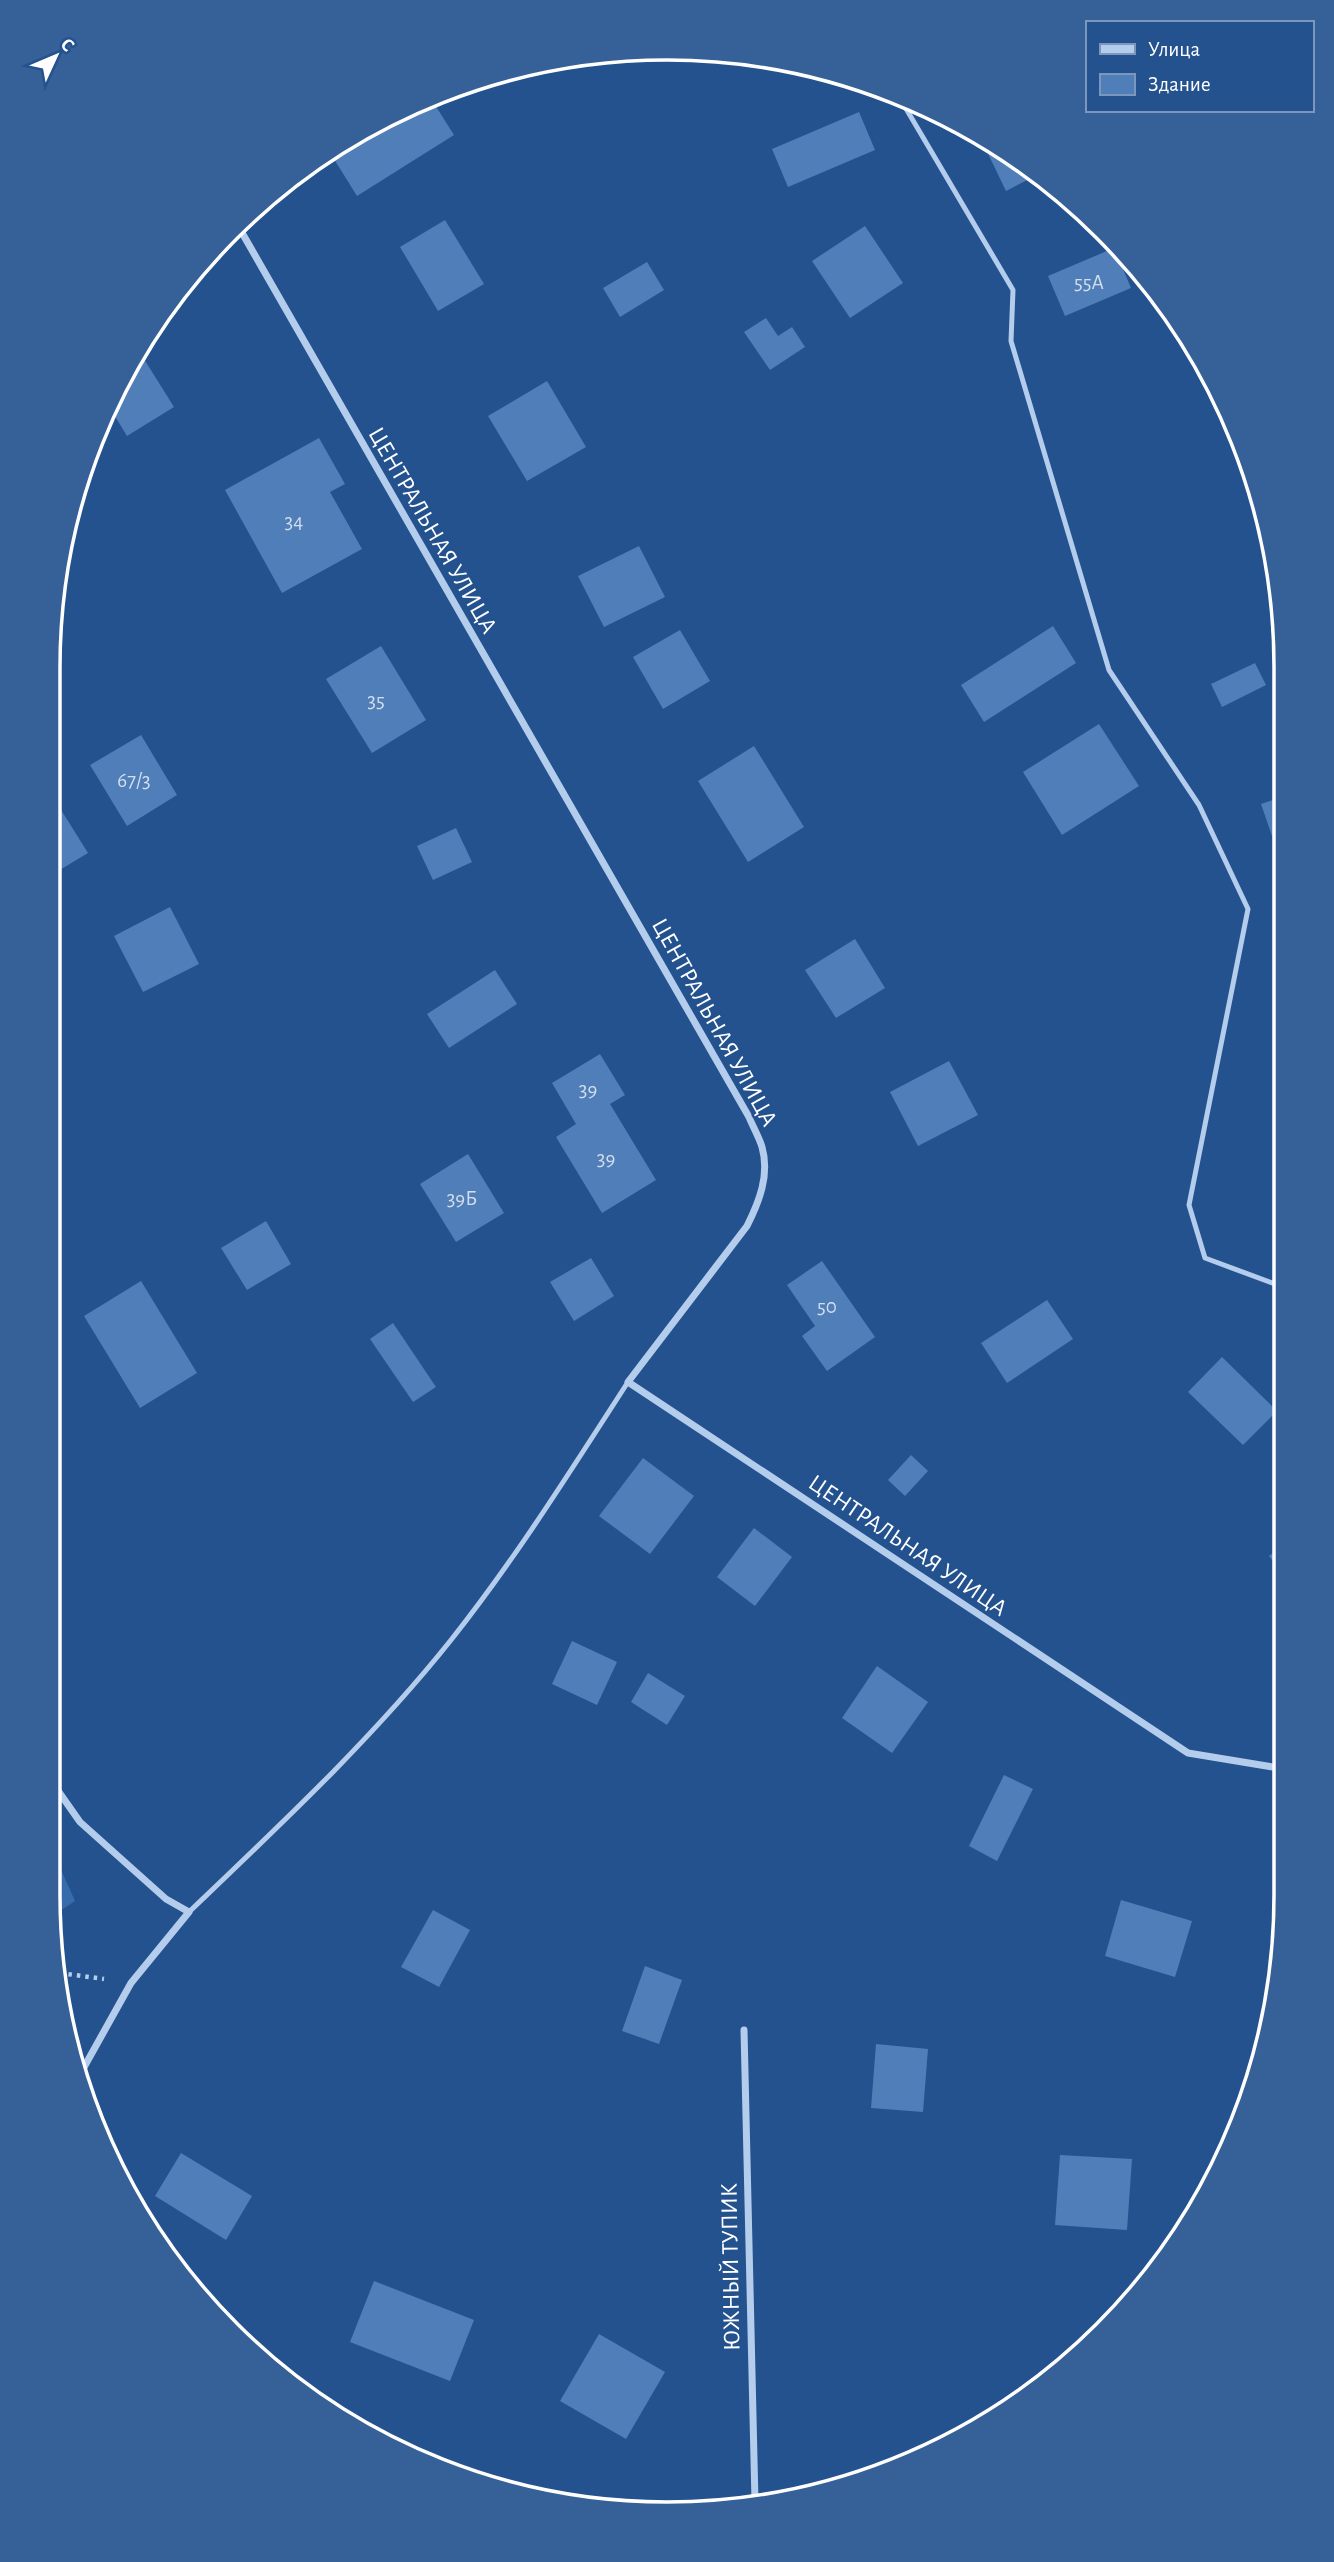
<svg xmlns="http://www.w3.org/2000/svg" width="1334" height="2562" font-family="'Alegreya Sans',sans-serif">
  <rect width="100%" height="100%" fill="#23528f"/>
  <!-- green -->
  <polygon fill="#376cac" points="47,1838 75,1901 51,1917 47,1895"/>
  <!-- building -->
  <g fill="#507eb8">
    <polygon points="430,97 454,135 357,196 329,151 357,130"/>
    <polygon points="859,112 875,150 788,187 772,149"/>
    <polygon points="980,137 1037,175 1006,191"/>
    <polygon points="445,220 484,284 438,311 400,247"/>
    <polygon points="865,226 903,283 850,318 812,261"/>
    <polygon points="1114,248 1131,288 1065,316 1048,276"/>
    <polygon points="647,262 664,290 620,317 603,288"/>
    <polygon points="766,318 778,336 792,327 805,347 770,370 744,332"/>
    <polygon points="144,359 174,407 127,436 107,403 125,370"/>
    <polygon points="547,381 586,447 527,481 488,416"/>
    <polygon points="319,438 345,484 330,492 362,549 282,593 225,490"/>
    <polygon points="639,546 665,597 604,627 578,576"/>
    <polygon points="1053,626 1076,663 984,722 961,685"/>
    <polygon points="680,630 710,681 663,709 633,657"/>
    <polygon points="381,646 426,720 372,753 326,679"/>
    <polygon points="1255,663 1266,685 1222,707 1211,684"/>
    <polygon points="1099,724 1139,786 1062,835 1023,772"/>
    <polygon points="141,735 177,795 127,826 90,765"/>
    <polygon points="754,746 804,827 748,862 698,781"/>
    <polygon points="48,789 88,853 48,877"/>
    <polygon points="1282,797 1282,835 1273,839 1261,804"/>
    <polygon points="456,828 472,862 433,880 417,846"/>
    <polygon points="170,907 199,964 143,992 114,936"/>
    <polygon points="855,939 885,988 836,1018 805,970"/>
    <polygon points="495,970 517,1004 449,1048 427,1014"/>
    <polygon points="600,1054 625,1095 610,1104 656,1180 602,1213 556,1137 576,1124 552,1083"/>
    <polygon points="949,1061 978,1115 918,1146 890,1092"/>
    <polygon points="468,1154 504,1213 456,1242 420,1184"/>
    <polygon points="266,1221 291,1264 247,1290 221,1248"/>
    <polygon points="591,1258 614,1296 574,1321 550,1282"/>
    <polygon points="822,1261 875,1337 827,1371 802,1336 815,1326 787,1285"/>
    <polygon points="141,1281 197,1373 140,1408 84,1316"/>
    <polygon points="1047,1300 1073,1339 1007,1383 981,1343"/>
    <polygon points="393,1323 436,1387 413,1402 370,1339"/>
    <polygon points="1222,1357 1277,1411 1243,1445 1188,1392"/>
    <polygon points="911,1455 928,1471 905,1496 888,1480"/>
    <polygon points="643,1458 694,1496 650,1554 599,1516"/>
    <polygon points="754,1528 792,1557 755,1606 717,1577"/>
    <polygon points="1284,1544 1284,1576 1269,1556"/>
    <polygon points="572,1641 617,1662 597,1705 552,1684"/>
    <polygon points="877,1666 928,1702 892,1753 842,1718"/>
    <polygon points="648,1673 685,1696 667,1725 631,1702"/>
    <polygon points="1004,1775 1033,1789 997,1861 969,1846"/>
    <polygon points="1121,1900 1192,1921 1175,1977 1105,1956"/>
    <polygon points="433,1910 470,1930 439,1987 401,1967"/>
    <polygon points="645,1966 682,1980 659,2044 622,2031"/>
    <polygon points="876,2044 928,2049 923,2112 871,2108"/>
    <polygon points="181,2153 252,2196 226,2240 155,2196"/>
    <polygon points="1060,2155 1132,2159 1127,2230 1055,2225"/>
    <polygon points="374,2281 474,2320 450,2381 350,2342"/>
    <polygon points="599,2334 665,2372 626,2439 560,2401"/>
  </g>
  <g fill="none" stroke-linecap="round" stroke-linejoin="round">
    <!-- path -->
    <polyline stroke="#b4cdec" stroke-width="4.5" stroke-dasharray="3.5 5" stroke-linecap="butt" points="60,1973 104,1979"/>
    <!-- lane -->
    <g stroke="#b4cdec" stroke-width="5">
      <polyline points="898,95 1013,290 1011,341 1109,670 1199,805 1248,909 1189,1205 1205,1258 1283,1287"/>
      <path d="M189,1912c91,-87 183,-173 262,-272 65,-82 120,-170 177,-258"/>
    </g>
    <!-- street -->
    <g stroke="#b4cdec" stroke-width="7">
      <path d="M237,224l512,893c4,10 10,20 13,30 8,28 -3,55 -15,79l-119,156 560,371 97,16"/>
      <polyline points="47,1775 80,1822 166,1899 189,1912 131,1983 78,2078"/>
      <polyline points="744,2030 755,2502"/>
      <polyline points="465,2475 579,2501"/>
    </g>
  </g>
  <g text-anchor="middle" stroke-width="5" stroke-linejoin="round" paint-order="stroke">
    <!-- number labels -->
    <g font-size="21" fill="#d3dfed">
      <text x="1089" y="289">55А</text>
      <text x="294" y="528">34</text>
      <text x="376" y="707">35</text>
      <text x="134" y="787">67/3</text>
      <text x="588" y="1096">39</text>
      <text x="606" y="1165">39</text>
      <text x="462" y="1205">39Б</text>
      <text x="827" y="1313">50</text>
    </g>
    <!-- street labels -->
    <g font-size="24" fill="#fff" stroke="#23528f">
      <text transform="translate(433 530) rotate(60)" y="8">ЦЕНТРАЛЬНАЯ УЛИЦА</text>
      <text transform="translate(715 1022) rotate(61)" y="8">ЦЕНТРАЛЬНАЯ УЛИЦА</text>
      <text transform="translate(908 1545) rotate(34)" y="8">ЦЕНТРАЛЬНАЯ УЛИЦА</text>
      <text transform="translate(730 2267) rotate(-91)" y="8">ЮЖНЫЙ ТУПИК</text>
    </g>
  </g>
  <!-- crop -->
  <path d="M0 0H1334V2562H0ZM667 60H667A607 607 0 0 1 1274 667V1895A607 607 0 0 1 667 2502H667A607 607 0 0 1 60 1895V667A607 607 0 0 1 667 60Z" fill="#356098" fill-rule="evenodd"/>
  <path fill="none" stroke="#fff" stroke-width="3.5" d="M667 60H667A607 607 0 0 1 1274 667V1895A607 607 0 0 1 667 2502H667A607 607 0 0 1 60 1895V667A607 607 0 0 1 667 60Z"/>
  <!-- legend -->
  <rect x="1086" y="21" width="228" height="91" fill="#23528f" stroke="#7b97bc" stroke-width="2"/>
  <rect x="1100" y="44" width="35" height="10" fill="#b4cdec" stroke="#7b97bc" stroke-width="2"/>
  <text x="1148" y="56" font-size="21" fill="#ffffff">Улица</text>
  <rect x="1100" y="74" width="35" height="21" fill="#507eb8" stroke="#7b97bc" stroke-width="2"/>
  <text x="1148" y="91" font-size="21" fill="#ffffff">Здание</text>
  <!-- north arrow -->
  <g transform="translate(56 56) rotate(46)" stroke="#23528f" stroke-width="5" paint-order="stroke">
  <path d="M0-5L12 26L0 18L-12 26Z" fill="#ffffff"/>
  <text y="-10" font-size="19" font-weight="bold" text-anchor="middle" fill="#ffffff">С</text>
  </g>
</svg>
